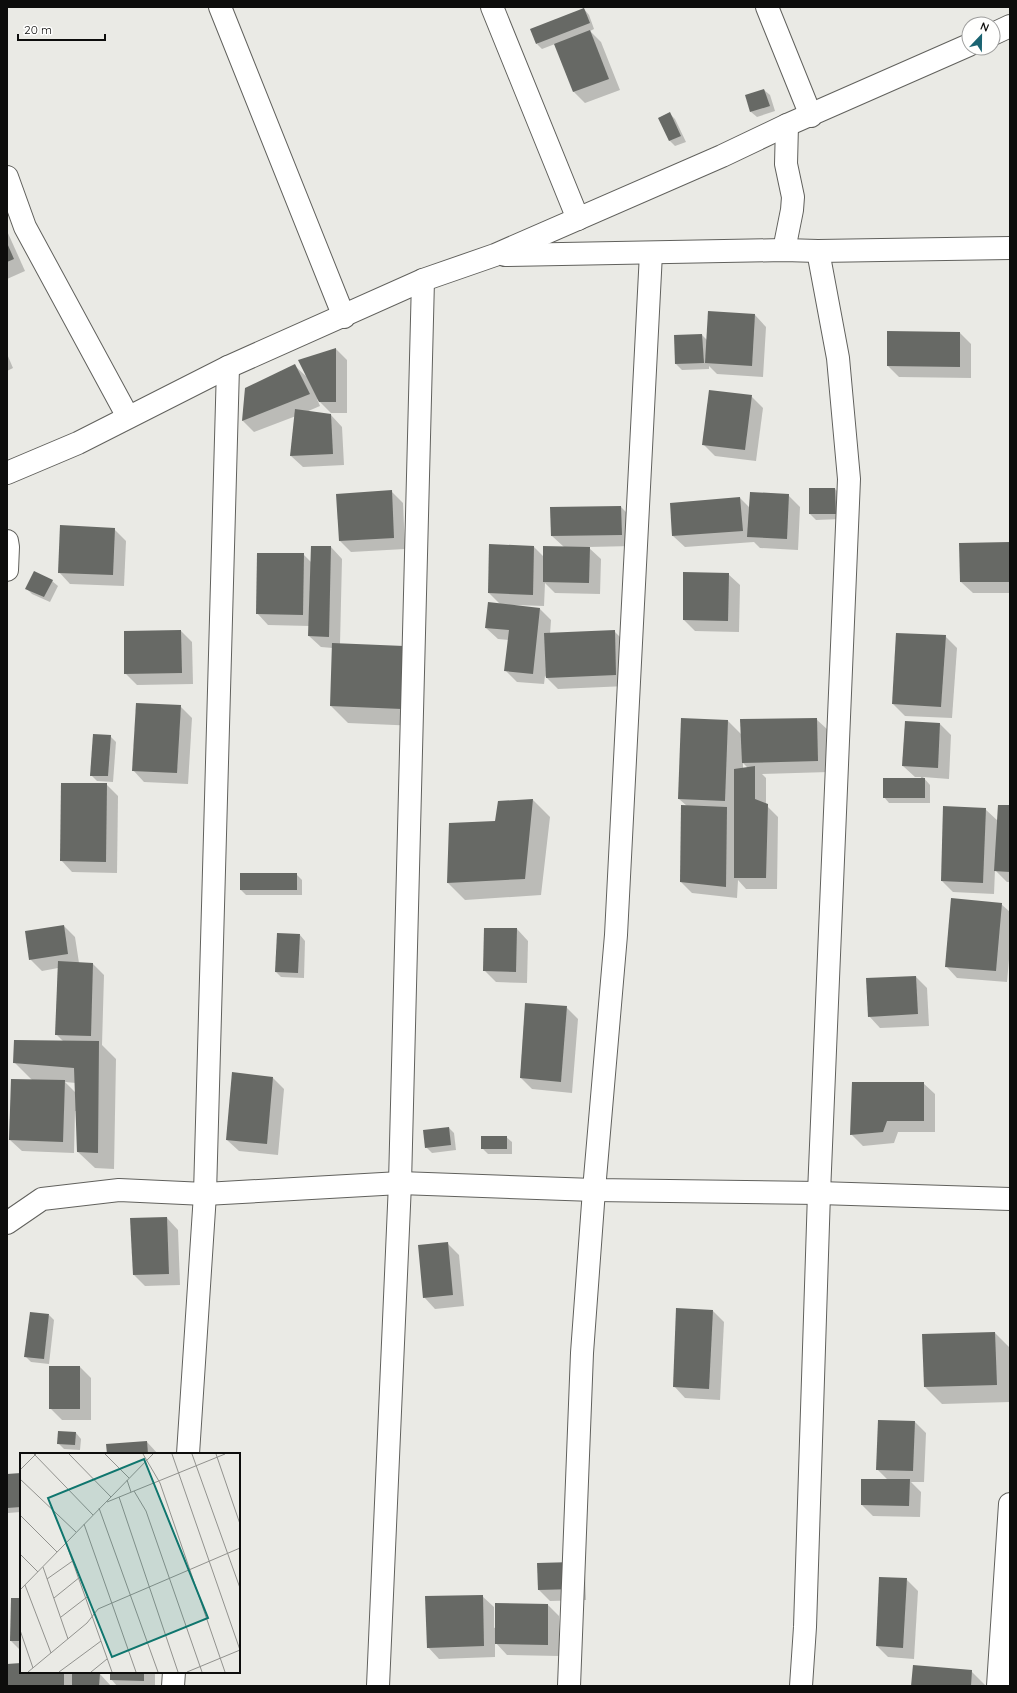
<svg xmlns="http://www.w3.org/2000/svg" width="1017" height="1693" font-family="Quicksand,sans-serif">
  <rect width="100%" height="100%" fill="#eaeae5"/>
  <!-- shadow -->
  <g fill="#0003" fill-rule="evenodd">
    <polygon points="584,9 589,15 594,29 590,31 601,42 620,90 585,103 574,92 555,44 542,49 537,44"/>
    <polygon points="764,90 770,95 775,111 757,117 751,112"/>
    <polygon points="670,114 675,119 686,142 675,146 670,141 659,118"/>
    <polygon points="7,231 25,271 7,279"/>
    <polygon points="755,315 766,327 763,377 717,374 709,366 709,369 682,370 676,364 675,336 702,335 707,340"/>
    <polygon points="960,333 971,344 971,378 899,377 888,366"/>
    <polygon points="336,349 347,360 347,413 331,413 317,399 320,406 306,412 331,415 342,427 344,465 303,467 291,456 296,416 254,432 243,421 246,389 295,366 307,377 299,361"/>
    <polygon points="7,354 13,368 7,371"/>
    <polygon points="751,396 763,408 756,461 715,456 703,444"/>
    <polygon points="810,489 835,489 841,495 841,519 816,520 810,514"/>
    <polygon points="391,491 403,503 405,549 351,552 340,541"/>
    <polygon points="788,495 800,507 798,550 760,548 754,542 685,547 673,536 671,504 740,498 750,508"/>
    <polygon points="621,507 632,518 633,546 588,547 601,559 600,594 555,593 545,583 544,606 515,605 515,606 540,609 551,620 550,634 614,631 626,643 627,686 558,689 545,676 544,684 517,682 505,670 509,640 498,639 486,628 501,605 489,593 490,545 534,547 544,557 564,547 552,536"/>
    <polygon points="114,529 126,541 124,586 70,584 59,572"/>
    <polygon points="1010,543 1010,593 973,593 961,582"/>
    <polygon points="312,547 331,547 342,559 340,644 418,726 348,723 331,706 333,648 321,647 309,636 310,626 268,625 257,613 303,554 312,563"/>
    <polygon points="728,574 740,585 739,632 695,631 684,620"/>
    <polygon points="52,581 58,586 50,602 32,594 26,588"/>
    <polygon points="181,631 192,642 193,684 137,685 125,673"/>
    <polygon points="897,634 945,636 957,648 952,718 905,716 893,704"/>
    <polygon points="180,706 192,718 188,784 144,782 133,770"/>
    <path d="M816,719l12,11 1,42 -67,2 4,4v27l12,12 -1,72h-31l-8,-9 -1,18 -45,-5 -11,-11 6,-76 -8,-7 49,-78 14,14zM743,763l5,5h-5z"/>
    <polygon points="940,724 951,735 949,779 923,777 930,785 930,803 889,803 884,797 921,779 921,777 915,777 903,766"/>
    <polygon points="110,736 116,742 113,782 97,781 91,775"/>
    <polygon points="106,784 118,796 117,873 72,872 61,860"/>
    <polygon points="533,800 550,817 541,895 465,900 448,883 450,824 496,822"/>
    <polygon points="1010,806 1010,882 1007,882 995,870 994,894 953,892 942,881 985,809 998,821"/>
    <polygon points="296,874 302,880 302,895 246,895 241,890"/>
    <polygon points="1001,904 1010,912 1010,948 1007,982 957,978 946,966"/>
    <path d="M64,926l11,11 4,26 14,1 11,11 -2,70 14,14 -2,110 -19,-1 -17,-16 -1,-41h-2l-1,42 -52,-2 -12,-11 22,-60 -18,-18 49,-21 -7,-7 2,-66 -16,3 -12,-12zM65,1082l11,1v10z"/>
    <polygon points="517,929 528,941 527,983 496,982 484,970"/>
    <polygon points="300,935 305,941 304,978 281,977 276,972"/>
    <polygon points="916,977 927,988 929,1026 880,1028 869,1016"/>
    <polygon points="566,1007 578,1019 572,1093 532,1089 521,1078"/>
    <polygon points="273,1078 284,1089 278,1155 239,1151 227,1140"/>
    <polygon points="923,1083 935,1094 935,1132 898,1132 894,1143 863,1146 851,1134"/>
    <polygon points="449,1128 454,1133 456,1150 432,1153 426,1147"/>
    <polygon points="506,1137 512,1142 512,1154 488,1154 482,1148"/>
    <polygon points="167,1218 178,1230 180,1285 145,1286 134,1275"/>
    <polygon points="447,1243 459,1255 464,1306 435,1309 424,1297"/>
    <polygon points="713,1311 724,1322 720,1400 685,1398 674,1386"/>
    <polygon points="49,1315 54,1320 49,1364 31,1362 25,1356"/>
    <polygon points="995,1333 1010,1348 1010,1402 942,1404 925,1387"/>
    <polygon points="80,1367 91,1378 91,1420 62,1420 50,1408"/>
    <polygon points="915,1422 926,1433 924,1482 911,1482 921,1492 920,1517 873,1516 862,1505 888,1480 877,1469"/>
    <polygon points="76,1433 81,1439 80,1450 64,1449 58,1443"/>
    <polygon points="147,1442 158,1454 108,1454"/>
    <polygon points="21,1474 21,1512 8,1513 7,1475"/>
    <polygon points="574,1563 585,1574 586,1600 550,1601 539,1590"/>
    <polygon points="906,1579 918,1591 914,1659 888,1657 877,1646"/>
    <polygon points="482,1596 494,1607 494,1628 548,1605 559,1616 559,1656 507,1655 495,1642 495,1657 439,1659 428,1647"/>
    <polygon points="21,1599 21,1651 11,1641"/>
    <polygon points="21,1664 21,1672 100,1674 111,1686 7,1686 7,1665"/>
    <polygon points="971,1671 986,1686 912,1686"/>
    <polygon points="111,1672 155,1672 155,1686 117,1686 111,1679"/>
  </g>
  <!-- building -->
  <g fill="#676965">
    <polygon points="584,8 590,23 536,44 530,29"/>
    <polygon points="590,30 609,79 573,92 554,44"/>
    <polygon points="764,89 770,106 750,112 745,95"/>
    <polygon points="670,112 681,136 669,141 658,118"/>
    <polygon points="7,243 14,259 7,262"/>
    <polygon points="708,311 755,314 752,366 705,363"/>
    <polygon points="887,331 960,332 960,367 887,366"/>
    <polygon points="702,334 704,363 675,364 674,335"/>
    <polygon points="336,348 336,402 319,402 298,360"/>
    <polygon points="295,364 310,394 242,421 245,388"/>
    <polygon points="709,390 752,395 745,450 702,445"/>
    <polygon points="295,409 331,414 333,454 290,456"/>
    <polygon points="809,488 835,488 836,514 809,514"/>
    <polygon points="392,490 394,538 339,541 336,494"/>
    <polygon points="750,492 789,494 787,539 747,537"/>
    <polygon points="740,497 743,531 672,536 670,503"/>
    <polygon points="621,506 622,535 551,536 550,507"/>
    <polygon points="60,525 115,528 113,575 58,573"/>
    <polygon points="1010,542 1010,582 960,582 959,543"/>
    <polygon points="489,544 534,546 533,595 488,593"/>
    <polygon points="311,546 331,546 329,637 308,636"/>
    <polygon points="543,546 590,547 589,583 543,582"/>
    <polygon points="257,553 304,553 303,615 256,614"/>
    <polygon points="34,571 53,580 44,597 25,589"/>
    <polygon points="683,572 729,573 728,621 683,620"/>
    <polygon points="488,602 540,608 533,674 504,671 509,630 485,628"/>
    <polygon points="181,630 182,673 124,674 124,631"/>
    <polygon points="615,630 616,675 546,678 544,633"/>
    <polygon points="896,633 946,635 941,707 892,704"/>
    <polygon points="332,643 404,646 402,709 330,706"/>
    <polygon points="136,703 181,705 177,773 132,771"/>
    <polygon points="681,718 728,720 725,801 678,799"/>
    <polygon points="817,718 818,761 742,763 740,719"/>
    <polygon points="905,721 940,723 938,768 902,766"/>
    <polygon points="93,734 111,735 108,776 90,776"/>
    <polygon points="755,766 755,799 768,804 766,878 734,878 734,769"/>
    <rect x="883" y="778" width="42" height="20"/>
    <polygon points="61,783 107,783 106,862 60,861"/>
    <polygon points="533,799 525,879 447,883 449,823 495,821 498,801"/>
    <polygon points="681,805 727,807 726,887 680,882"/>
    <polygon points="998,805 1010,805 1010,872 994,871"/>
    <polygon points="943,806 986,808 983,883 941,881"/>
    <rect x="240" y="873" width="57" height="17"/>
    <polygon points="951,898 1002,903 996,971 945,967"/>
    <polygon points="64,925 68,954 29,960 25,931"/>
    <polygon points="484,928 517,928 516,972 483,971"/>
    <polygon points="277,933 300,934 298,973 275,972"/>
    <polygon points="58,961 93,963 91,1036 55,1035"/>
    <polygon points="916,976 918,1014 868,1017 866,978"/>
    <polygon points="525,1003 567,1006 561,1082 520,1078"/>
    <polygon points="14,1040 99,1041 98,1153 77,1152 74,1068 13,1063"/>
    <polygon points="232,1072 273,1077 267,1144 226,1140"/>
    <polygon points="11,1079 65,1080 63,1142 9,1140"/>
    <polygon points="852,1082 924,1082 924,1121 887,1121 883,1132 850,1135"/>
    <polygon points="449,1127 451,1145 425,1148 423,1130"/>
    <rect x="481" y="1136" width="26" height="13"/>
    <polygon points="167,1217 169,1274 133,1275 130,1218"/>
    <polygon points="448,1242 453,1295 423,1298 418,1245"/>
    <polygon points="676,1308 713,1310 709,1389 673,1387"/>
    <polygon points="30,1312 49,1314 44,1359 24,1357"/>
    <polygon points="995,1332 997,1385 924,1387 922,1334"/>
    <rect x="49" y="1366" width="31" height="43"/>
    <polygon points="878,1420 915,1421 913,1471 876,1470"/>
    <polygon points="58,1431 76,1432 75,1445 57,1444"/>
    <polygon points="147,1441 148,1454 107,1454 106,1444"/>
    <polygon points="21,1473 21,1507 7,1508 7,1474"/>
    <polygon points="861,1479 910,1479 909,1506 861,1505"/>
    <polygon points="574,1562 575,1589 538,1590 537,1563"/>
    <polygon points="879,1577 907,1578 903,1648 876,1646"/>
    <polygon points="483,1595 484,1646 427,1648 425,1596"/>
    <polygon points="11,1598 21,1598 21,1641 10,1641"/>
    <polygon points="495,1603 548,1604 548,1645 495,1644"/>
    <polygon points="21,1663 21,1672 64,1672 64,1686 7,1686 7,1664"/>
    <polygon points="913,1665 972,1670 971,1686 911,1686"/>
    <polygon points="72,1672 100,1673 99,1686 72,1686"/>
    <polygon points="110,1672 144,1672 144,1681 110,1680"/>
  </g>
  <g fill="none" stroke-linecap="round" stroke-linejoin="round">
    <defs>
      <g id="street">
        <polyline points="220,7 344,317"/>
        <polyline points="492,7 578,219"/>
        <polyline points="767,7 811,116"/>
        <polyline points="993,34 1010,26"/>
        <polyline points="7,177 25,227 128,417"/>
        <polyline points="784,250 792,210 793,197 786,164 787,125"/>
        <polyline points="505,255 784,250 818,251 1010,248"/>
        <polyline points="7,473 78,443 228,367 423,280 495,255 722,156 787,125 969,45"/>
        <polyline points="7,541 8,547 7,570"/>
        <polyline points="7,1223 42,1199 119,1190 205,1194 400,1183 594,1190 819,1193 1010,1199"/>
        <polyline points="188,1454 205,1194 228,367"/>
        <polyline points="173,1686 174,1672"/>
        <polyline points="378,1686 400,1183 423,280"/>
        <polyline points="569,1686 582,1353 594,1190 616,935 651,253"/>
        <polyline points="801,1686 805,1627 819,1193 849,479 838,358 818,251"/>
        <polyline points="998,1686 1010,1504"/>
      </g>
    </defs>
    <!-- street casing -->
    <use href="#street" stroke="#61615d" stroke-width="24"/>
    <!-- street -->
    <use href="#street" stroke="#fff" stroke-width="22"/>
  </g>
  <!-- overview -->
  <g transform="translate(20 1453)">
    <rect width="220" height="220" fill="#eaeae5"/>
    <path fill="none" stroke="#92928e" stroke-width="1" d="M14,1l59,61M49,1l42,43M85,1l24,24M123,1l17,29 65,189M152,1l68,196M172,1l48,134M196,1l24,70M0,17l16,-16M0,26l56,53M107,27l4,12M114,38l12,20 56,161M99,44l59,175M87,49l118,-48M79,55l59,164M0,62l37,37M64,71l52,148M46,90l46,129M0,101l18,18M23,114l25,72M27,126l27,-19M5,132l26,68M0,137l133,-136M34,145l26,-21M41,164l26,-20M0,177l13,38M8,219l59,-49 11,-14 142,-61M39,219l42,-31M71,219l16,-13M167,219l53,-22"/>
    <path fill="#0f766e" fill-opacity="0.15" stroke="#0f766e" stroke-width="2" d="M124,6l64,159 -96,39 -64,-159z"/>
    <rect width="220" height="220" fill="none" stroke="#0d0d0c" stroke-width="2"/>
  </g>
  <!-- border -->
  <rect width="1017" height="1693" fill="none" stroke="#0d0d0c" stroke-width="16"/>
  <!-- north arrow -->
  <g transform="translate(981 36) rotate(22)"><circle r="19" fill="#fffffe" stroke="#9e9e9d"/>
  <path d="M0-3L7 15L0 10L-7 15Z" fill="#1a6371"/>
  <text y="-6" font-size="11" font-weight="bold" text-anchor="middle" fill="#0d0d0c">N</text>
  </g>
  <!-- scale -->
  <path d="M18 34v6h87v-6" fill="none" stroke="#0d0d0c" stroke-width="2"/>
  <text x="24" y="34" font-size="12" fill="#0d0d0c" stroke="#fffffe" stroke-width="3" paint-order="stroke">20 m</text>
</svg>
